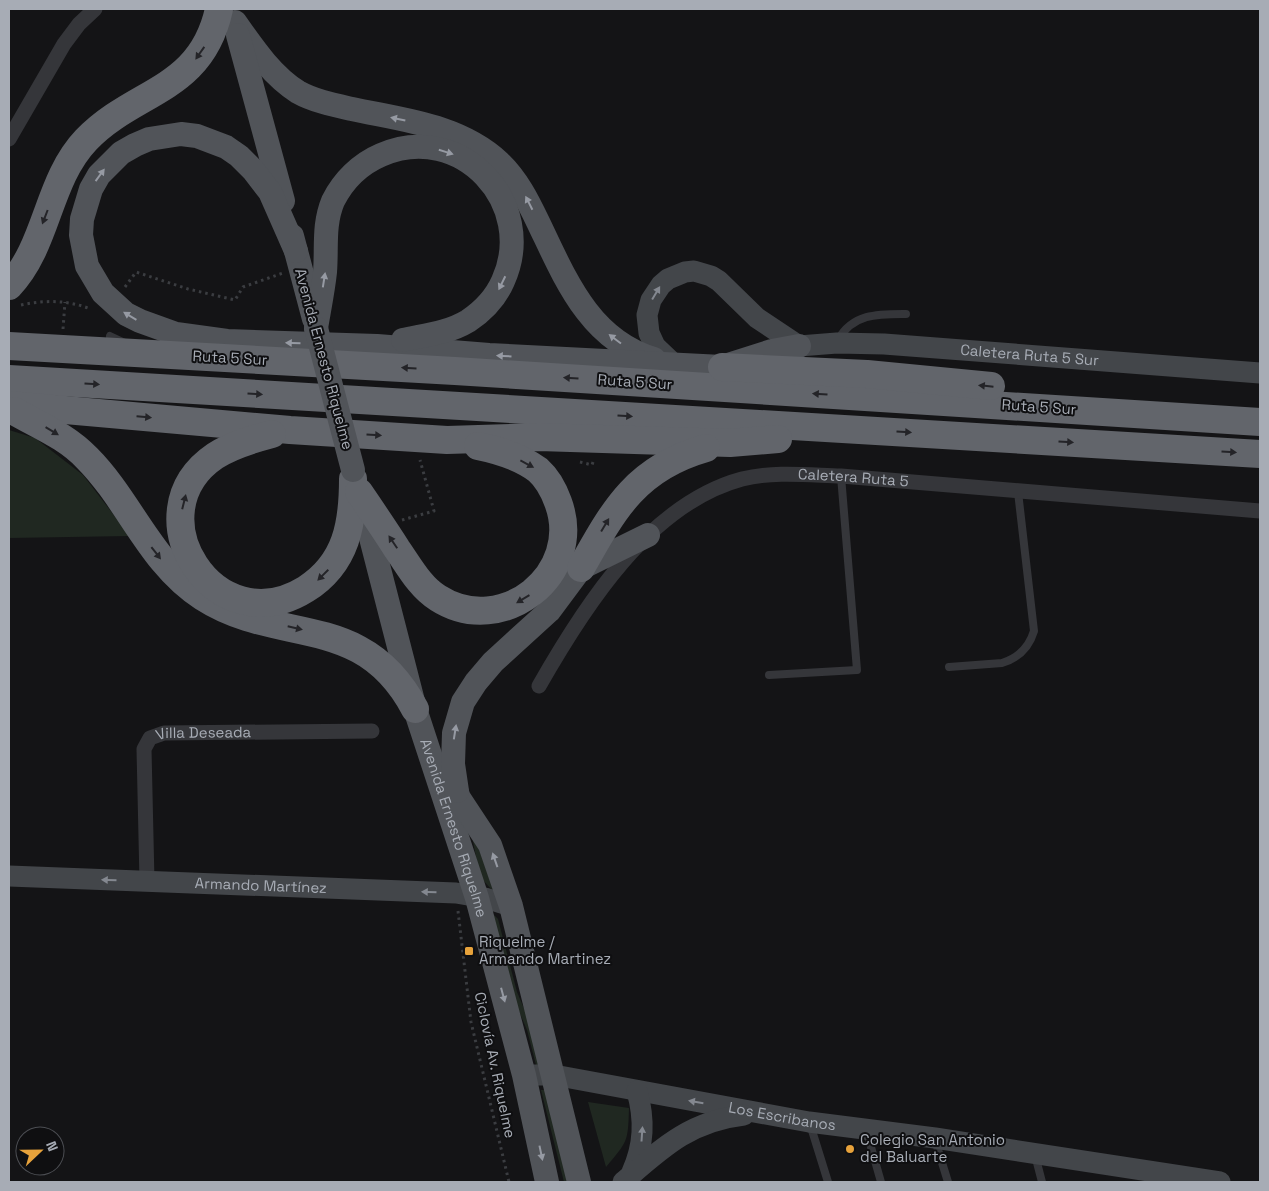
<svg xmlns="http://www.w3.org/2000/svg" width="1269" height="1191" font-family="'Space Grotesk',sans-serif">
  <rect width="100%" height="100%" fill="#141416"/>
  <!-- green -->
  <g fill="#202821">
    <polygon points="9,430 35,438 83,475 130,536 9,538"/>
    <polygon points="469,821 494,892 480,877"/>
    <polygon points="490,911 498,919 517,992 532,1027 542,1068 537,1069 527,1030 512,995"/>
    <polygon points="541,1090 546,1090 569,1180 564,1182"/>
    <path d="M588,1102l41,6c-1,34 -1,33 -23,59z"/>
  </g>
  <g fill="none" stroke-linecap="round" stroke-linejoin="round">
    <!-- path -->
    <g stroke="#3b3d41" stroke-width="3" stroke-dasharray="2.5 4" stroke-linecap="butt">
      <polyline points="125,287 136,272 188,289 235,300 243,287 283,273"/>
      <path d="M21,305c23,-5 45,-5 67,3"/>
      <polyline points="63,329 65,302"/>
      <polyline points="580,462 592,465 594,459"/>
      <polyline points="402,520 434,511 420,460"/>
      <polyline points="458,911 471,1022 509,1182"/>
    </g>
    <!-- lane -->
    <g stroke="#35363a" stroke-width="8">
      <polyline points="110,336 125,343"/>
      <path d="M838,340c15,-27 41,-26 68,-26"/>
      <path d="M949,667l53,-4c16,-5 27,-15 32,-32l-16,-139"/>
      <polyline points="769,675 857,670 841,476"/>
      <polyline points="810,1124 828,1182"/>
      <polyline points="867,1133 881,1182"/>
      <polyline points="935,1140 948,1182"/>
      <polyline points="1035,1155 1042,1182"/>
    </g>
    <!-- street -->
    <g stroke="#35363a" stroke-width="15">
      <polyline points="9,139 64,44 79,24 95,9"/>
      <path id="s1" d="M539,686c45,-79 110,-182 203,-207 32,-8 66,-4 99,-3l419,35"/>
      <path id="s2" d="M147,881l-3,-132 6,-11 14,-5 208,-2"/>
    </g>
    <!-- secondary -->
    <g stroke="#43464a" stroke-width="21">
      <path id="s3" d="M675,365l-20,-19 -6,-13 -2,-18 4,-15 10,-15 7,-6 17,-7 9,-1 17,5 8,5 38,37 42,28 38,-3 47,1 376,29"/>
      <path id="s4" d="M9,876l447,17 29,5 26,8"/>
      <path id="s5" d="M524,1075h30l255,47 126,16 285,44"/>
      <path d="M632,1172c12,-27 13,-52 5,-81"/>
      <path d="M623,1182c39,-34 67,-61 121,-67"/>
    </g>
    <!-- primary -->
    <g stroke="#515459" stroke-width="24">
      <path d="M235,22c17,24 36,53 63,70 16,9 36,13 54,17 51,11 107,16 147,53 18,17 29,39 39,60 27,56 51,118 116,137"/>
      <polyline points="238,35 283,201"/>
      <polyline points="292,236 314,319"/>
      <polyline points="296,251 270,192 253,170 239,156 226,147 197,136 181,134 149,139 135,145 121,153 99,175 91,189 82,219 81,235 87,266 103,293 126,314 140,321 176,334 227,341 377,346 489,355 722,367 772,351 799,346"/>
      <path d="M316,328c3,-18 7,-37 9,-56 2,-24 -2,-47 8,-71 10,-20 27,-37 48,-46 80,-35 157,49 122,126 -7,16 -20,30 -35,40 -20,12 -42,14 -65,19"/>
      <path id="s6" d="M361,499l54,210 62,189 47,177 23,107"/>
      <polyline points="451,777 459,798 490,845 511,906 579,1182"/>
      <polyline points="457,791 453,764 454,733 463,702 476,682 493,662 549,611 581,568 648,535"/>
    </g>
    <!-- highway -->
    <g stroke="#62656b" stroke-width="28">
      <path d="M9,286c39,-41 38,-105 77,-146 49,-51 115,-48 133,-131"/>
      <polyline points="9,346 455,371 1260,422"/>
      <polyline points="722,367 867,374 991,386"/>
      <polyline points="9,379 1260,454"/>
      <polyline points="9,405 290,430 447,440 539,437 730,443 778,439"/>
      <path d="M14,411c26,15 52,25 73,47 43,43 63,105 116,139 76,49 160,13 212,112"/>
      <path d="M272,434c-19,5 -40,11 -57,22 -84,57 0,190 91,133 41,-26 47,-66 47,-110"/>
      <path d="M359,492c13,19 26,38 38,57 12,17 23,38 41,49 64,41 147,-24 120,-96 -4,-11 -11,-24 -20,-32 -16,-12 -40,-20 -60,-24"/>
      <path d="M581,568c33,-59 55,-100 125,-120"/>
    </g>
    <!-- primary-bridge -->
    <polyline stroke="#515459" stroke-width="24" points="316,328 353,470"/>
  </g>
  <!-- one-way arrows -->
  <defs><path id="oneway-solid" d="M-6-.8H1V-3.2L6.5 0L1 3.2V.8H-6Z" transform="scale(1.25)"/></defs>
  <g fill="#242428">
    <use href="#oneway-solid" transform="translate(200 53) rotate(125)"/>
    <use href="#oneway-solid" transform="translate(45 217) rotate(111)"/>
    <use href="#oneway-solid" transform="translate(409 368) rotate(-177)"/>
    <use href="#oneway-solid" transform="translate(571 378) rotate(-176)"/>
    <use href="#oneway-solid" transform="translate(92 384) rotate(3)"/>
    <use href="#oneway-solid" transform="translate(986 386) rotate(-174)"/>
    <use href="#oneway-solid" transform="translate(255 394) rotate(3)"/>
    <use href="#oneway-solid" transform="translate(820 394) rotate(-176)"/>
    <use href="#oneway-solid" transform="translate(625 416) rotate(3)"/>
    <use href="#oneway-solid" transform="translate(144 417) rotate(5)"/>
    <use href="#oneway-solid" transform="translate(52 431) rotate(31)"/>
    <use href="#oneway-solid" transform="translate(904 432) rotate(3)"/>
    <use href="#oneway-solid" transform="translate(374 435) rotate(3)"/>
    <use href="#oneway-solid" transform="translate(1066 442) rotate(3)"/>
    <use href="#oneway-solid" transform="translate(1229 452) rotate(3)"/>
    <use href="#oneway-solid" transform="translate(527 464) rotate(28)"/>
    <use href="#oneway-solid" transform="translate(184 502) rotate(-76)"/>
    <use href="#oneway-solid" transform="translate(605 525) rotate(-59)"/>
    <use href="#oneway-solid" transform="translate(393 542) rotate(-124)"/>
    <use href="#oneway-solid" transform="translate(156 553) rotate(52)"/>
    <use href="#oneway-solid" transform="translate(323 575) rotate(135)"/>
    <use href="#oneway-solid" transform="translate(523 599) rotate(149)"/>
    <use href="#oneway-solid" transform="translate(295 628) rotate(13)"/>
  </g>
  <g fill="#969aa3">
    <use href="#oneway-solid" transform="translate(398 119) rotate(-168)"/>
    <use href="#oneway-solid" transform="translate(446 152) rotate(17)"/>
    <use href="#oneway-solid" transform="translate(100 175) rotate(-54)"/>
    <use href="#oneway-solid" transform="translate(529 203) rotate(-117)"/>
    <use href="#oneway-solid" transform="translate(324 280) rotate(-81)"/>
    <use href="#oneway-solid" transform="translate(502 283) rotate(116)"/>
    <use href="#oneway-solid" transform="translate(130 316) rotate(-149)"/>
    <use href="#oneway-solid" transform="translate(615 339) rotate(-143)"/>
    <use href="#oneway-solid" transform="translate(293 343) rotate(-178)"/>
    <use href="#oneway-solid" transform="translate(504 356) rotate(-177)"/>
    <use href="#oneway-solid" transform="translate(455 732) rotate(-81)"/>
    <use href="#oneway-solid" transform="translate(495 860) rotate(-109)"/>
    <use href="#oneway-solid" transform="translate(503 995) rotate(75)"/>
    <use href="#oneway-solid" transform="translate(541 1153) rotate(78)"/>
  </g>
  <g fill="#848890">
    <use href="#oneway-solid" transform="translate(656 293) rotate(-59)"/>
    <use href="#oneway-solid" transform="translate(109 880) rotate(-178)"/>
    <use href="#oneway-solid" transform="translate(429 892) rotate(-178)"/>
    <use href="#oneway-solid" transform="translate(696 1102) rotate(-170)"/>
    <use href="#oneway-solid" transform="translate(642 1134) rotate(-86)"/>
  </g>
  <!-- markers -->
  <g fill="#e7a23b" stroke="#0f0f11" stroke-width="2">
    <rect x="464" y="946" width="10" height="10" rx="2.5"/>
    <circle cx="850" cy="1149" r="5"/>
  </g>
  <g text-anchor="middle" stroke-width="4" stroke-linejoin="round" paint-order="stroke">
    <!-- street labels -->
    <g font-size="15" fill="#a7acb5" stroke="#0f0f11">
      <text dy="5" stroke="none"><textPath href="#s3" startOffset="492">Caletera Ruta 5 Sur</textPath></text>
      <text transform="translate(230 358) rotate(3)" y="5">Ruta 5 Sur</text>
      <text transform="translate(324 359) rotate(75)" y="5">Avenida Ernesto Riquelme</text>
      <text transform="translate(635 382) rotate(4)" y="5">Ruta 5 Sur</text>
      <text transform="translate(1039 407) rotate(4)" y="5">Ruta 5 Sur</text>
      <text dy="5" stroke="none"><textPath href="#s1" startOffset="409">Caletera Ruta 5</textPath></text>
      <text dy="5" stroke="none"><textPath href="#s2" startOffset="199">Villa Deseada</textPath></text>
      <text dy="5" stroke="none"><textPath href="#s6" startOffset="342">Avenida Ernesto Riquelme</textPath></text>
      <text dy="5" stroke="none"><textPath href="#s4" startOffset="252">Armando Martínez</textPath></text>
      <text transform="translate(495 1065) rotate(78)" y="5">Ciclovía Av. Riquelme</text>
      <text dy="5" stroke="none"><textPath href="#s5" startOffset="262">Los Escribanos</textPath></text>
    </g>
    <!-- poi labels -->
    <g font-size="15" fill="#a7acb5" stroke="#0f0f11" text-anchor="start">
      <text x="479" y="947">Riquelme /<tspan x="479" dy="17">Armando Martinez</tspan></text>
      <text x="860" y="1145">Colegio San Antonio<tspan x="860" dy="17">del Baluarte</tspan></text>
    </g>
  </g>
  <!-- border -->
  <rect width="1269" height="1191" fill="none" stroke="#a7acb5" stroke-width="20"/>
  <!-- north arrow -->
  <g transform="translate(40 1151) rotate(68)"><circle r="24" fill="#0f0f11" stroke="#4c4e53"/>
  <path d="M0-4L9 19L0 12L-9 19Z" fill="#e7a23b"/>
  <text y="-8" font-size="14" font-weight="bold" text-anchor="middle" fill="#a7acb5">N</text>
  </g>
</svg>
